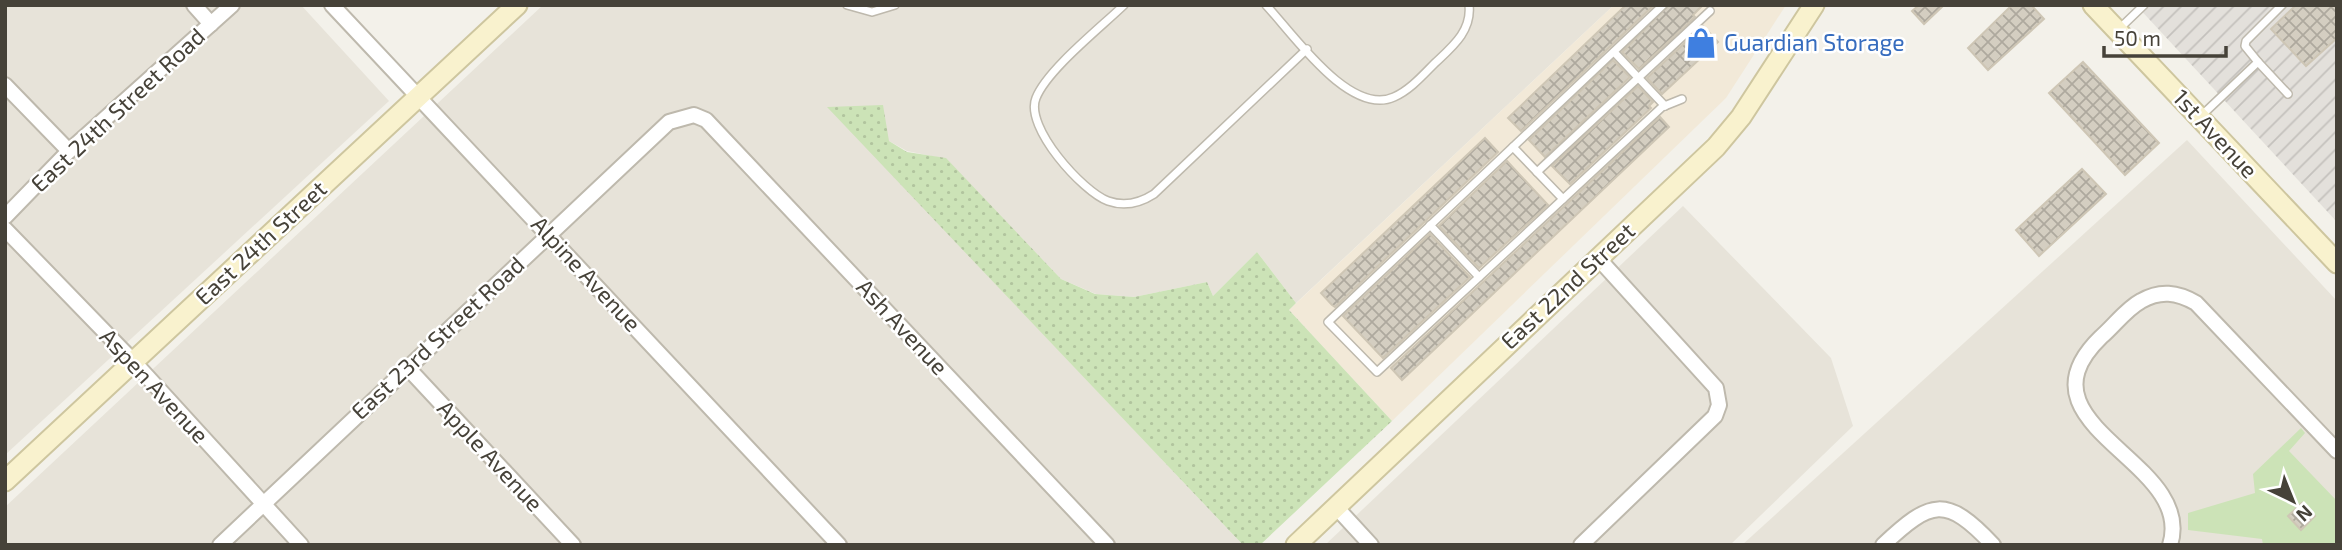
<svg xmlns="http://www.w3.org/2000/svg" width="2342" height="550" font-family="'Exo 2',sans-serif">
  <defs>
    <pattern id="industrial-furrows" width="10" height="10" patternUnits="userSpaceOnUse" patternTransform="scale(1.75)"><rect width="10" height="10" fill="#e3e0db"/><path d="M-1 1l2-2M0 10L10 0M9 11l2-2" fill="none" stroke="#c4c1bd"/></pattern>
    <pattern id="grass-dots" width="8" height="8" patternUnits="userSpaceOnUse" patternTransform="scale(1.75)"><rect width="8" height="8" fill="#cce3b7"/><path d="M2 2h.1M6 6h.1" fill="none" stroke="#b1c49e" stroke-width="1.8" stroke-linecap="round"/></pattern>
    <pattern id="building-cross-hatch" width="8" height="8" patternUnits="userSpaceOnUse" patternTransform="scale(1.75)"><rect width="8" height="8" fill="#d4cec1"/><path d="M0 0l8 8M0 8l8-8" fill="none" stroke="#aea99e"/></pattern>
  </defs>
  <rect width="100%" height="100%" fill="#f3f1ea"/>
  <!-- residential -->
  <g fill="#e7e3d9">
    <polygon points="5,5 301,5 389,101 5,455"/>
    <polygon points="543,5 1614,5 1296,303 1257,252 1213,296 1207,282 1134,297 1096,294 1061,279 946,159 907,151 828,107 1243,545 5,545 5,507"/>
    <polygon points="2187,140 2337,301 2337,545 1742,545"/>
    <polygon points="1683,206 1831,358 1853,426 1730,545 1325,545"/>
  </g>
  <!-- commercial -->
  <polygon fill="#f2e9d8" points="1614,5 1786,5 1726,98 1392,421 1289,310"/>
  <!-- industrial -->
  <polygon fill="url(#industrial-furrows)" points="2136,5 2337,5 2337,222"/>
  <!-- grass -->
  <polygon fill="url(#grass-dots)" points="883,105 889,141 907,152 946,158 1061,279 1095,294 1134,297 1207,282 1213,296 1257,252 1296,303 1289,310 1392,421 1260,545 1243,545 827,107"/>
  <!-- park -->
  <polygon fill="#cce3b7" points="2301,428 2305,433 2289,451 2337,501 2337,545 2263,545 2262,539 2188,530 2188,513 2255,493 2253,474"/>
  <!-- building -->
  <g fill="url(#building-cross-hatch)" stroke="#cec6b5" stroke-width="2">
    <polygon points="1626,5 1654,5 1521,131 1508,118"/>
    <polygon points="1669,5 1703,5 1693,15 1695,17 1639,69 1622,52"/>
    <polygon points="1919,5 1944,5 1924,24 1912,11"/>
    <polygon points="2012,5 2031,5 2044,19 1988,70 1968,48"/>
    <polygon points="2296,5 2337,5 2337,38 2306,66 2271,29"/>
    <polygon points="1703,26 1718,42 1662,94 1647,78"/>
    <polygon points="1613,60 1630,77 1545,157 1529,140"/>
    <polygon points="2083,62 2159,143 2125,175 2049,93"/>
    <polygon points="1638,86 1653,102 1649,106 1651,108 1570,184 1552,166"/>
    <polygon points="1660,117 1669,127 1402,380 1391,368"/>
    <polygon points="1485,138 1498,152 1335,307 1332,305 1321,293"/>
    <polygon points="1507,161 1548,205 1479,268 1439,226"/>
    <polygon points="2082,169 2106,194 2039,256 2016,230"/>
    <polygon points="1430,234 1470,277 1383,358 1343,316"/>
    <polygon points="2302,503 2315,516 2301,530 2288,516"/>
  </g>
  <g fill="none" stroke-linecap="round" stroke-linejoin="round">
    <defs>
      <g id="lane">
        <polyline points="847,5 872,12 895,5"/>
        <path d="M1124,5c-24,23 -77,65 -88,93 -12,29 47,94 72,103 17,6 32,2 46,-7l153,-145"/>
        <path d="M1266,5c27,29 84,112 128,92 16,-7 29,-22 41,-34 17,-16 37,-32 34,-58"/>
        <polyline points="1663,5 1328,322 1377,372 1662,107 1682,99"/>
        <polyline points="2119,29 2144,5"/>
        <polyline points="1614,52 1665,106"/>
        <polyline points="2258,62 2245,46 2246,41 2282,5"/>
        <polyline points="2200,117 2258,62 2288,94"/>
        <polyline points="1513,147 1563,199"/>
        <polyline points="1537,172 1710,11"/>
        <polyline points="1430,225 1479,277"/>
      </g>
      <g id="street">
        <polyline points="194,5 211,24"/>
        <polyline points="332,5 839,545"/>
        <polyline points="5,85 69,151"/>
        <polyline points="5,217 69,151 232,5"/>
        <polyline points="5,229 134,362 301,545"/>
        <polyline points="407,367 573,545"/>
        <polyline points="1336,507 1371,545"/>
        <polyline points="220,545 669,122 694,115 706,120 1107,545"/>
        <polyline points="1581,545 1715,416 1719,405 1716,388 1598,258"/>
        <path d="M1883,545c48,-45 63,-50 110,0"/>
        <path d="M2170,545c27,-85 -161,-119 -69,-208 13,-11 25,-28 40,-36 19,-11 36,-9 55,2l141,148"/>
      </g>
      <g id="secondary">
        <polyline points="2093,5 2337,263"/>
        <polyline points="5,481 517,5"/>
        <polyline points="1296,545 1716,147 1741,117 1814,5"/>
      </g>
    </defs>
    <!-- lane casing -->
    <use href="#lane" stroke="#beb9ad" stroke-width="10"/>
    <!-- street casing -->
    <use href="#street" stroke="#beb9ad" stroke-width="18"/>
    <!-- secondary casing -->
    <use href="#secondary" stroke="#cec69f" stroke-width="23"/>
    <!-- lane -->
    <use href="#lane" stroke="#fff" stroke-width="7"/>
    <!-- street -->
    <use href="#street" stroke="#fff" stroke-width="14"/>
    <!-- secondary -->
    <use href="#secondary" stroke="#f9f2ce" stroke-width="19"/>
  </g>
  <!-- icons -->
  <defs>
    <symbol id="shop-bare" viewBox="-9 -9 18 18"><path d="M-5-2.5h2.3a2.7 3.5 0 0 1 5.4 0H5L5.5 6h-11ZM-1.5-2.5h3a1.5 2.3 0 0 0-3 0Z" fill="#3f7fe0" stroke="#fff" stroke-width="2.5" paint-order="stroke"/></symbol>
  </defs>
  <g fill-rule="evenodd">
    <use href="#shop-bare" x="1679" y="21" width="44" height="44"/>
  </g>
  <g text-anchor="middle" stroke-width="5" stroke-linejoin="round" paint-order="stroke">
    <!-- shop labels -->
    <g font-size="23" fill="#366cbe" stroke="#fff" text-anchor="start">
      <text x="1724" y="51">Guardian Storage</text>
    </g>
    <!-- street labels -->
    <g font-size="23" fill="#464239" stroke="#fff">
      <text transform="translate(118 110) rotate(-43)" y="8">East 24th Street Road</text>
      <text transform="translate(2215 134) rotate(47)" y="8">1st Avenue</text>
      <text transform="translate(261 243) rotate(-43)" y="8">East 24th Street</text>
      <text transform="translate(586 274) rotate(47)" y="8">Alpine Avenue</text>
      <text transform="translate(1568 286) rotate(-43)" y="8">East 22nd Street</text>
      <text transform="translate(902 327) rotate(47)" y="8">Ash Avenue</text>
      <text transform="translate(438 338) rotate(-43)" y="8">East 23rd Street Road</text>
      <text transform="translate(154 386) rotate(47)" y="8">Aspen Avenue</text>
      <text transform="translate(490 456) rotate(47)" y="8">Apple Avenue</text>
    </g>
  </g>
  <!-- border -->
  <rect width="2342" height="550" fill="none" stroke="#464239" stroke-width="14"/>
  <!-- north arrow -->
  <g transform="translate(2293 501) rotate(137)" stroke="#ffffff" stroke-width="5" paint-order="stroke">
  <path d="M0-5L12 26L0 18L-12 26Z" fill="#464239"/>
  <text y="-10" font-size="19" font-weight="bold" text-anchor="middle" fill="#464239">N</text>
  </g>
  <!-- scale -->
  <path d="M2104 46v10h122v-10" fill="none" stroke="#464239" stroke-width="3.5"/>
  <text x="2114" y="46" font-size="21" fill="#464239" stroke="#ffffff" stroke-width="5" paint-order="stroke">50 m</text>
</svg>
